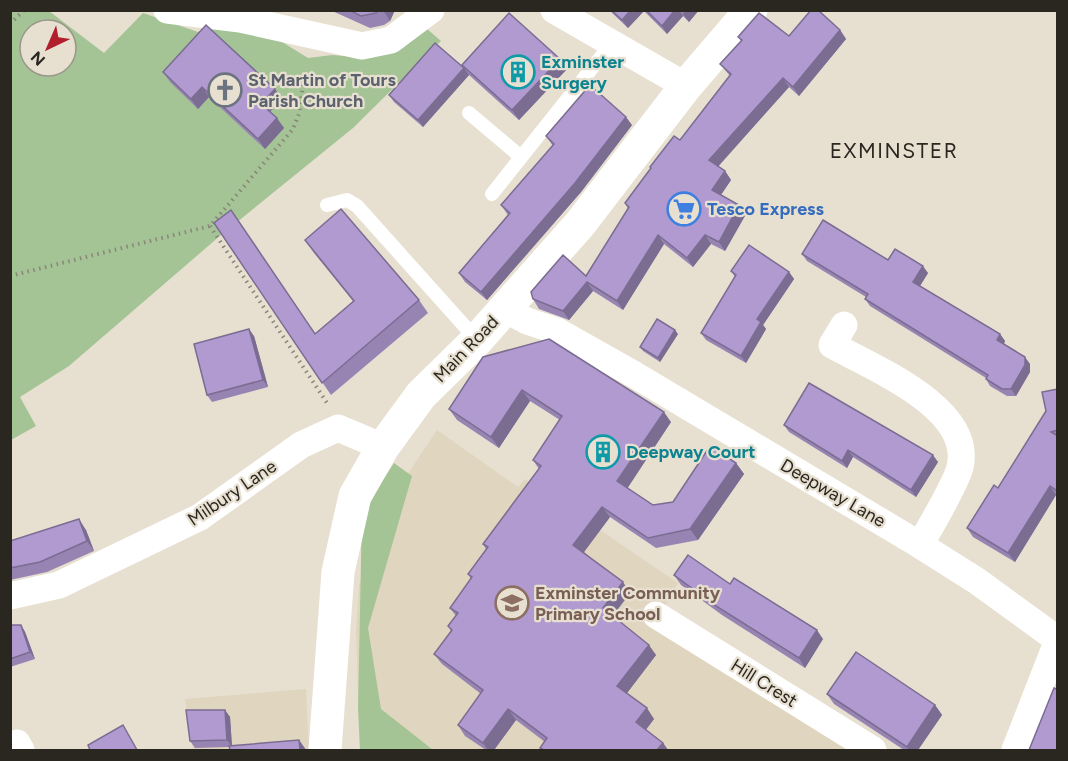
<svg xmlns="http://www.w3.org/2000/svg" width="1068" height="761" font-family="Figtree,sans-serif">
  <rect width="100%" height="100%" fill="#e7e0d0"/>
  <!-- built -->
  <g fill="#e0d5be">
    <polygon points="437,430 518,487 525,479 678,583 656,621 853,750 360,750 356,632 359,585 399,487"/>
    <polygon points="306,689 309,750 193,750 185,699"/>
  </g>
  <!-- green -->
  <g fill="#a4c496" fill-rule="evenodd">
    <path d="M11,11h38l55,42 39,-40 55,19 9,-4 64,7 37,23 24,-3 37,3 18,-5 39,-25 15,13 -88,87 -132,107 -152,131 -49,31 16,29 -25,14zM30,30h36v36h-36z"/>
    <polygon points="394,463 412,476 368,628 381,709 433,750 360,750 358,708 362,512"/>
  </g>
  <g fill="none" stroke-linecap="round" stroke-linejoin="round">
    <!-- path -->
    <g stroke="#8a8579" stroke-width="4" stroke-dasharray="1.5 4.5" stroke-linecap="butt">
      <polyline points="10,24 24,10"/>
      <polyline points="210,226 327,403"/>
      <polyline points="10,276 210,226 293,129 299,114 303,85"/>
    </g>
    <!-- service -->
    <g stroke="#fff" stroke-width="14">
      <polyline points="469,113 521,157"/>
      <polyline points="492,194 612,43"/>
      <polyline points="327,205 347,200 357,206 477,340"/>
    </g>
    <!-- minor -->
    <g stroke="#fff" stroke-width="27">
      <polyline points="167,10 240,19 362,46 391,40 431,10"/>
      <polyline points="554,10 686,86"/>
      <polyline points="505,309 527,321 557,331 635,375 920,545 977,581 1058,640"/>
      <path d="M844,325l-12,20c41,23 142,63 128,122 -4,17 -30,60 -40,78"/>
      <polyline points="10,596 59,585 200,517 301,445 338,428 383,447"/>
      <polyline points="656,615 873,750"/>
      <polyline points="17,743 21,750"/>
      <polyline points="1015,750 1058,640"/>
    </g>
    <!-- tertiary -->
    <polyline stroke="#fff" stroke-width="33" points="325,750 338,572 355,496 383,447 421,395 477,340 580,224 686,86 751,10"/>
  </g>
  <!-- wall -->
  <g fill="#9784b3">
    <polygon points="330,10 395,10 390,21 384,25 370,28"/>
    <polygon points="609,10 699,10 689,22 683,16 667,34 644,11 628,28"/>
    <polygon points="840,30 846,39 799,96 789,87 718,166 725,171 731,180 721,195 746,214 725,251 711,244 693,267 664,244 623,310 593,291 569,320 539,309 533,299 586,276 628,209 625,203 651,169 650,167 680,140 730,76 720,64 741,41 738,37 789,36"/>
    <polygon points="560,59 567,69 519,120 469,75 423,127 394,102 389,95 464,68 462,65"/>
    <polygon points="163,72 275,89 282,99 270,112 284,128 265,149 209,97 198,109 170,82"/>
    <polygon points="632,125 581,192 487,300 465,282 459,273 508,215 501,205 553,146 546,136"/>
    <polygon points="214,223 315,334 353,301 314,253 305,240 419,300 428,313 331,395"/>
    <polygon points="802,254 888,260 928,273 920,286 1000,334 1005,341 1004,344 1030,364 1030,372 1016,396 1007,396 990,386 986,379 986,378 870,306 865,299 866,297 807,261"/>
    <polygon points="731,271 789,272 794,279 763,325 766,329 746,363 706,340 701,333 735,277"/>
    <polygon points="678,334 660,362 643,351 640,347"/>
    <polygon points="254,336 268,387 212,402 207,395"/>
    <polygon points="483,357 671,422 627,488 653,505 673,502 736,463 744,474 698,540 656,548 610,517 584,552 630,593 613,616 656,655 627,693 654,719 646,730 663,743 668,750 542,750 540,748 545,742 516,720 494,750 486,750 465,736 458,725 481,694 442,664 434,654 451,631 448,626 456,616 450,608 471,579 468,574 486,549 483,544 539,469 533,460 560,420 530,401 499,448 457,420 449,409"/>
    <polygon points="1058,389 1058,496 1056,495 1015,562 973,537 967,528 998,488 1046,411"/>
    <polygon points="784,425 938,462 916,497 853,457 847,468 789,432"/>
    <polygon points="86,530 94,551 47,572 10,580 10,541"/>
    <polygon points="674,575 730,584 823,639 805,668 722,615 681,585"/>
    <polygon points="10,625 21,625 25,632 35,659 10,667"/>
    <polygon points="827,694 935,705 942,715 918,750 904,750 834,704"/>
    <polygon points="225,710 230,717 232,746 299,740 306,750 230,750 229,747 195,748 190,741"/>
  </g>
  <!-- shaded-wall -->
  <g fill="#7b6c92">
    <polygon points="383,10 395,10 390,21"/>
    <polygon points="631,10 643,10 644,11 628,28 622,20"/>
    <polygon points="675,10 679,10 683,16 667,34 662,26"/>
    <polygon points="686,10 699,10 689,22 683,14"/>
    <polygon points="840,30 846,39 799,96 793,87"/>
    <polygon points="560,59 567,69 519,120 512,110"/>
    <polygon points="464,68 469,75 423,127 418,120"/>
    <polygon points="783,78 789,87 716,169 709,160"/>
    <polygon points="202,87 209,97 198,109 191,99"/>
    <polygon points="275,89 282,99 268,114 261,104"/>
    <polygon points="626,117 632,125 581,192 487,300 481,292"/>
    <polygon points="277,118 284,128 265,149 258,139"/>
    <polygon points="725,171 731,180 718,199 712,190"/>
    <polygon points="739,205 746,214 725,251 719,242"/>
    <polygon points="658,235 664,244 623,310 617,301"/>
    <polygon points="705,235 711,244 693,267 687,258"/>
    <polygon points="923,266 928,273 918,289 913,282"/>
    <polygon points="789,272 794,279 763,325 766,329 746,363 741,356 757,319"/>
    <polygon points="587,282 593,291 569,320 563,311"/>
    <polygon points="249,329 254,336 268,387 263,380"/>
    <polygon points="675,330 678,334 660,362 658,358"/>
    <polygon points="1000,334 1005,341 1002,347 997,340"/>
    <polygon points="1025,357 1030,364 1030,372 1016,396 1011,389"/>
    <polygon points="522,390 530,401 499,448 491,437"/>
    <polygon points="664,412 671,422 625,492 617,481"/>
    <polygon points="848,450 853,457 847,468 842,461"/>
    <polygon points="933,455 938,462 916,497 911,490"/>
    <polygon points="736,463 744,474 698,540 690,529"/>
    <polygon points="1050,486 1056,495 1015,562 1008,553"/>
    <polygon points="602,507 610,517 581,556 573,545"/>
    <polygon points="79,519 86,530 94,551 87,541"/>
    <polygon points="623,582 630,593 610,619 603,608"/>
    <polygon points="21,625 25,632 35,659 30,652"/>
    <polygon points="817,630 823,639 805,668 799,658"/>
    <polygon points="649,645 656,655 624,697 617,686"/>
    <polygon points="935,705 942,715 918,750 909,750 907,747"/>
    <polygon points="647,708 654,719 643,733 636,722"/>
    <polygon points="508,709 516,720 494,750 488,750 483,743"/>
    <polygon points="225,710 230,717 232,747 227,740"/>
    <polygon points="299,740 306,750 300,750"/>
    <polygon points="663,743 668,750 657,750"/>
  </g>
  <!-- building -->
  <g fill="#b09ad0" stroke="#7b6c92" stroke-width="1.5">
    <polygon points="349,10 378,10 376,13 361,16"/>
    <polygon points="611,10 631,10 622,20"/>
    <polygon points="646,10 675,10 662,26"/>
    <polygon points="811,10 818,10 840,30 793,87 783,78 709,160 725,171 712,190 739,205 719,242 705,235 687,258 658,235 617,301 587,282 563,311 533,299 531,292 563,255 586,276 629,207 625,203 651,168 650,167 674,136 680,140 731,74 720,64 742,40 738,37 759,13 789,36"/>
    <polygon points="509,13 560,59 512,110 462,65"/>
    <polygon points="206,25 275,89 261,104 277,118 258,139 202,87 191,99 163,72"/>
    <polygon points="435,43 464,68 418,120 389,95"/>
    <polygon points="590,85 626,117 575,183 481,292 459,273 510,213 501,205 554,144 546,136"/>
    <polygon points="341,209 419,300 322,383 214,223 231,210 315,334 354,301 305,240"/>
    <polygon points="823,220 888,260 895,249 923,266 913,282 1000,334 997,340 1025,357 1025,365 1011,389 1002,389 986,379 988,375 865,299 868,294 802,254"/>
    <polygon points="749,245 789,272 757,319 761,322 741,356 701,333 736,275 731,271"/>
    <polygon points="657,319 675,330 658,358 640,347"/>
    <polygon points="249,329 263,380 207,395 194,344"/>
    <polygon points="549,339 664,412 617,481 653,505 673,502 710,446 736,463 690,529 648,538 602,507 573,545 623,582 603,608 649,645 617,686 647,708 636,722 663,743 657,750 544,750 540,748 547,738 508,709 483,743 458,725 483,690 434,654 452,630 448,626 458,613 450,608 472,577 468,574 488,547 483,544 541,466 533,460 562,416 522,390 491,437 449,409 483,357"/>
    <polygon points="809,383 933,455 911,490 848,450 842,461 784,425"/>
    <polygon points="1058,389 1058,430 1051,432 1058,436 1058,488 1056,490 1050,486 1008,553 967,528 994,485 998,488 1046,411 1042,392"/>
    <polygon points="79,519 87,541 40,562 10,568 10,541"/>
    <polygon points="688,555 730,584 734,578 817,630 799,658 716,606 674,575"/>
    <polygon points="10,625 21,625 30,652 10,659"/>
    <polygon points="856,652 935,705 907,747 827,694"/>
    <polygon points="1054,688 1058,690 1058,750 1029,750"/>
    <polygon points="186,710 225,710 227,740 190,741"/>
    <polygon points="123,725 137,750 90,750 88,745"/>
    <polygon points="299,740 300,750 230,750 229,746"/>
  </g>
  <!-- icons -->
  <defs>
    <symbol id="building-ring" viewBox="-11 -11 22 22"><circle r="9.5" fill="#e7e0d0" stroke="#0f9aa8" stroke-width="1.5"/><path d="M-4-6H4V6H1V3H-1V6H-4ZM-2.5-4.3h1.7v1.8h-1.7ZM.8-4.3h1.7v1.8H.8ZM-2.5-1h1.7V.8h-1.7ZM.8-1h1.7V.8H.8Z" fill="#0f9aa8"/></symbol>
    <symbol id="church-ring" viewBox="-11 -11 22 22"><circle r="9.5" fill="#e7e0d0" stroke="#6b7280" stroke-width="1.5"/><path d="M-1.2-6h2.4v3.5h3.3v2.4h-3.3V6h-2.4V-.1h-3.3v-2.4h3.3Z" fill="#6b7280"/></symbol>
    <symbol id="supermarket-ring" viewBox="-11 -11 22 22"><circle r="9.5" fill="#e7e0d0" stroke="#3f7fe0" stroke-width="1.5"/><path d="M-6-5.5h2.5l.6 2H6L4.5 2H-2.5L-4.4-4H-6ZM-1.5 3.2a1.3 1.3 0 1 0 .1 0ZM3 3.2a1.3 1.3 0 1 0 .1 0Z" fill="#3f7fe0"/></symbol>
    <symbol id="school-ring" viewBox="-11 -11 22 22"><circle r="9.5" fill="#e7e0d0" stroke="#8d6e63" stroke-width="1.5"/><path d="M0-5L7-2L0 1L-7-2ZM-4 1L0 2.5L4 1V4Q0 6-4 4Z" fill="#8d6e63"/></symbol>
  </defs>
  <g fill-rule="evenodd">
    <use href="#building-ring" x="499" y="53" width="38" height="38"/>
    <use href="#church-ring" x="206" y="71" width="38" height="38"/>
    <use href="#supermarket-ring" x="665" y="190" width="38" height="38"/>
    <use href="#building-ring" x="584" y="433" width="38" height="38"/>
    <use href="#school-ring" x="493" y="584" width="38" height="38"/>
  </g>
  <g text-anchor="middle" stroke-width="4.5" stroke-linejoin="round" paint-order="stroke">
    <!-- culture labels -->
    <g font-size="18" font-weight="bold" fill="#0d838f" stroke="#e7e0d0" text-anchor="start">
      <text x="541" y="68">Exminster<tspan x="541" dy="21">Surgery</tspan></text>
      <text x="626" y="458">Deepway Court</text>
    </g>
    <!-- worship labels -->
    <g font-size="18" font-weight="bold" fill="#5b616d" stroke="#e7e0d0" text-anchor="start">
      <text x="248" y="86">St Martin of Tours<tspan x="248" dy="21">Parish Church</tspan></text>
    </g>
    <!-- shop labels -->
    <g font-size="18" font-weight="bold" fill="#366cbe" stroke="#e7e0d0" text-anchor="start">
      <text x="707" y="215">Tesco Express</text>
    </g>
    <!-- street labels -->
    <g font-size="18" fill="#2a2721" stroke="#e7e0d0">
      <text transform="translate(466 349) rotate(-46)" y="6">Main Road</text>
      <text transform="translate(232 493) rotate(-34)" y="6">Milbury Lane</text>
      <text transform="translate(833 493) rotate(30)" y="6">Deepway Lane</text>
      <text transform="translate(764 683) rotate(32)" y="6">Hill Crest</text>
    </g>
    <!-- education labels -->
    <g font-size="18" font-weight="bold" fill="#785e54" stroke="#e7e0d0" text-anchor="start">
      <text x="535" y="599">Exminster Community<tspan x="535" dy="21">Primary School</tspan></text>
    </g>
    <!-- quarter labels -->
    <g font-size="21" letter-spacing="1.5" fill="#2a2721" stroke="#e7e0d0">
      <text x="894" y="158">EXMINSTER</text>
    </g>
  </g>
  <!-- border -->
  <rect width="1068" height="761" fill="none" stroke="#2a2721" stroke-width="24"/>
  <!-- north arrow -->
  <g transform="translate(48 48) rotate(224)"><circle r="28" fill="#e7e0d0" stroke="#9b968a" stroke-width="1.5"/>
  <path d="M0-4.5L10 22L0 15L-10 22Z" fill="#b11e2c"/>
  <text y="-9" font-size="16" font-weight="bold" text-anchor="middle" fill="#2a2721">N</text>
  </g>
</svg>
